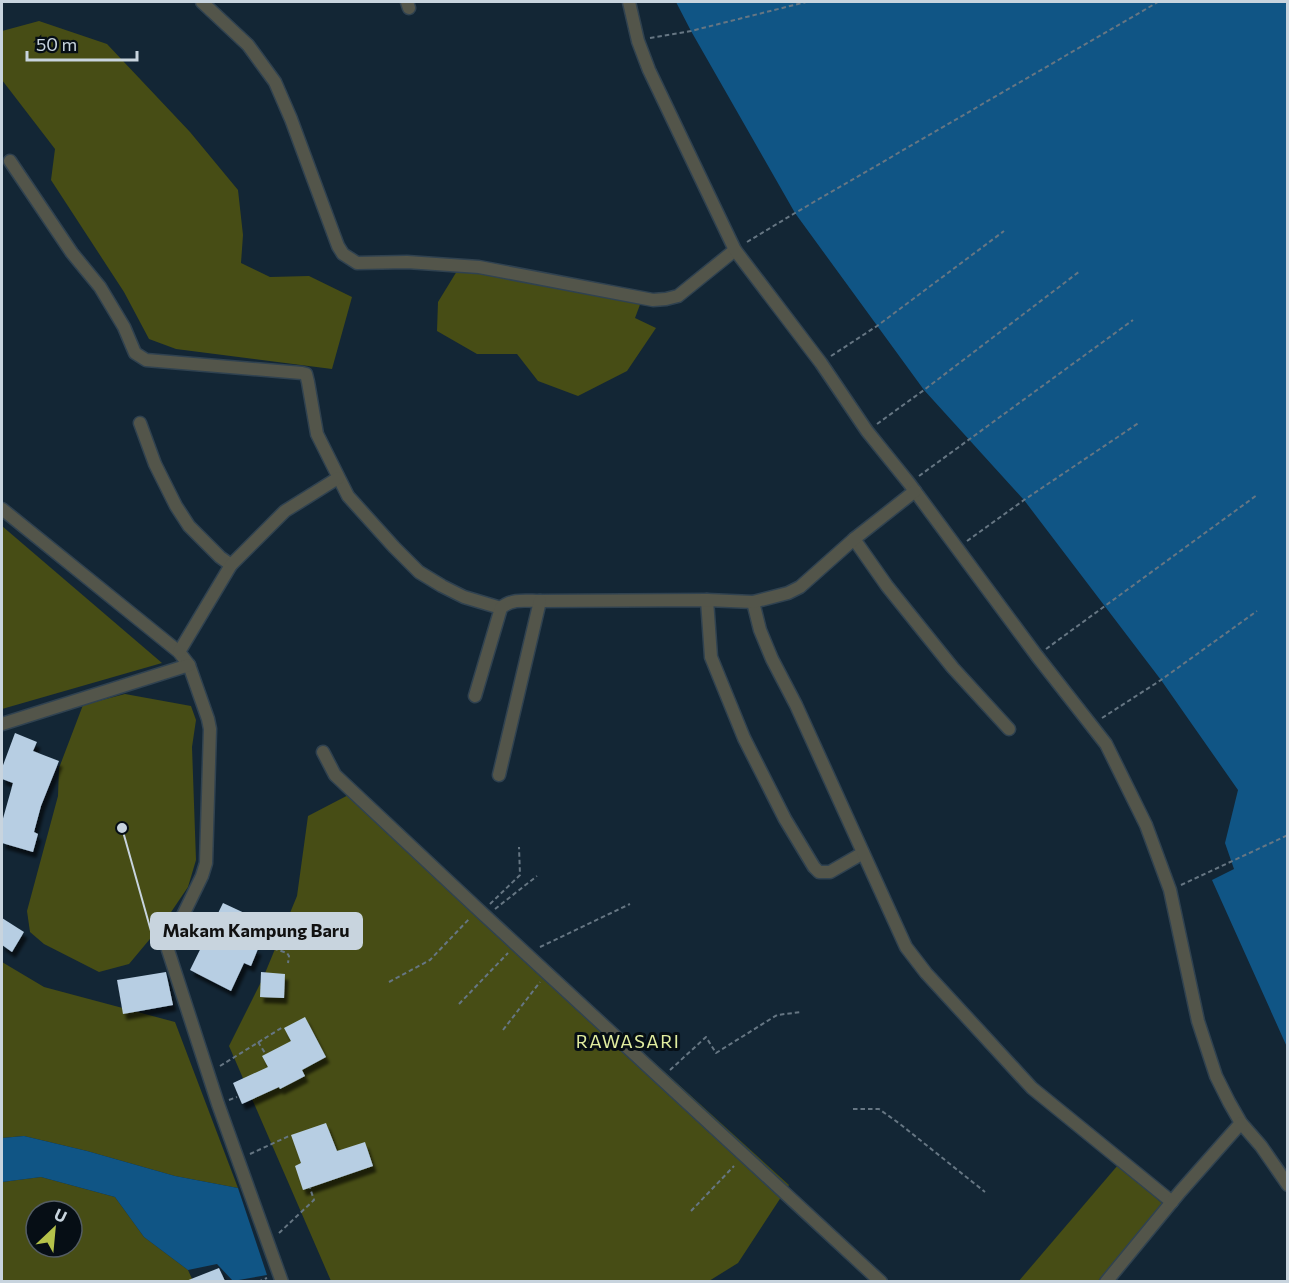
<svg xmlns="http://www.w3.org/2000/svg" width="1289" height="1283" font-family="Commissioner,sans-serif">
  <defs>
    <filter id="shadow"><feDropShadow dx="3.5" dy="6" stdDeviation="1.5" flood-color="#0009"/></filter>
  </defs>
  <rect width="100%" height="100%" fill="#132635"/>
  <!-- green -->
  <g fill="#474d15" fill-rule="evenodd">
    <polygon points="39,21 107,44 190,132 238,190 243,235 241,263 270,277 309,276 352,297 332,369 176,349 149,339 124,292 51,180 55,149 2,80 2,31"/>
    <polygon points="457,271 484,273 641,302 635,318 656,328 627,371 578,396 538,381 517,354 477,354 437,331 438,302"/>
    <polygon points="2,526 162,663 2,709"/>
    <polygon points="125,694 191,706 196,720 192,747 196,860 188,887 165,921 129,964 99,972 44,944 30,932 27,911 58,796 59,768 83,705"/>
    <polygon points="356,791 789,1185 738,1263 709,1281 331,1281 229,1046 263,978 297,896 308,816"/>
    <polygon points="2,962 44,987 175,1022 238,1188 175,1176 87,1151 24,1136 2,1138"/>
    <polygon points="1118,1165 1164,1205 1098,1281 1018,1282"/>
    <path d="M41,1177l74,20 29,40 44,33 5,11h-191v-99zM36,1211h36v36h-36z"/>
  </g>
  <!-- water -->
  <g fill="#105585">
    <polygon points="676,2 1287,2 1287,1047 1212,880 1234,869 1225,843 1238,790 1161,680 1024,500 924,390 795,213 691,31"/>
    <polygon points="24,1136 87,1151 175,1176 238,1188 267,1275 233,1281 217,1264 188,1270 144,1237 115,1197 41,1177 2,1182 2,1138"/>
  </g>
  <!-- building -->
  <g fill="#b7cee3" filter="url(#shadow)">
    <polygon points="15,733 37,742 33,751 59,761 41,806 34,832 38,834 33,852 2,843 2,822 13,783 2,779 2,768"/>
    <polygon points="223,903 264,922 253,947 258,949 251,966 244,963 231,991 190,970"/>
    <polygon points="2,918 24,932 12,952 2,945"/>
    <polygon points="166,972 173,1005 123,1014 117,980"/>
    <polygon points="261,972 285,974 284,998 260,997"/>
    <polygon points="305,1017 326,1057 302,1070 305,1076 280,1089 279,1087 242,1104 233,1083 268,1067 262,1056 291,1041 284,1028"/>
    <polygon points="326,1123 337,1151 365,1142 373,1166 303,1190 295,1166 301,1163 291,1135"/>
    <polygon points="219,1268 225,1281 186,1281"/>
  </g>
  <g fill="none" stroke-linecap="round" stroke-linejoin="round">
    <defs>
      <g id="minor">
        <polyline points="202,2 248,45 275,82 291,119 338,246 343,254 357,263 407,262 479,267 653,300 666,299 678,296 735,250"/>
        <polyline points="407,2 409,8"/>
        <polyline points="629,2 638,41 649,70 735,250 821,363 867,431 909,483 1037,656 1106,744 1146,825 1170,890 1198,1021 1216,1076 1229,1102 1241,1123 1261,1146 1288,1185"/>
        <polyline points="10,161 72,253 100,287 124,327 135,353 146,360 302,373 306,374 308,382 317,434 348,496 394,547 419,572 442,586 464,597 501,608"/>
        <polyline points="140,423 155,464 176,506 189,526 220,557 231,565"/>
        <polyline points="2,509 179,652 189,665 208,719 210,729 206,863 202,876 170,942 168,950 218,1104 282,1282"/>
        <polyline points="854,539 887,586 953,668 1009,729"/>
        <polyline points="707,600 711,657 744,738 785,819 814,867 819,872 830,872 863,853"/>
        <polyline points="753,602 760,630 772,659 796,705 906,947 926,973 1032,1088 1172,1202"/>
        <polyline points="179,652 231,565 285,511 338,478"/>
        <path d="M475,696l26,-88c11,-10 26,-7 39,-7l167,-1 46,2 35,-9 12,-6 54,-48 61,-48"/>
        <polyline points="2,724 189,665"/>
        <polyline points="323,752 335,775 481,912 881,1282"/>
        <polyline points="499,775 540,601"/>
        <polyline points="1106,1282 1180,1192 1241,1123"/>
      </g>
    </defs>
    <!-- minor casing -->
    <use href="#minor" stroke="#304250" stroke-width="15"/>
    <!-- path -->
    <g stroke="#667683" stroke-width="2" stroke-dasharray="4.5 3" stroke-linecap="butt">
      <polyline points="650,38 691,31 806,2"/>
      <polyline points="747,242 795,213 1158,2"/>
      <polyline points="831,356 877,326 1004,231"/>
      <polyline points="877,424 924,390 1080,271"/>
      <polyline points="919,476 1133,320"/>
      <polyline points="967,541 1024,500 1140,422"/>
      <polyline points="1046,649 1257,495"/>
      <polyline points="1102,718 1161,680 1257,611"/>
      <polyline points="1181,885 1288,835"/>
      <polyline points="490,904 520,875 519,847"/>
      <polyline points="495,909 537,876"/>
      <polyline points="198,915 255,942 287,953 289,956 288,963"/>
      <polyline points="540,947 630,904"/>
      <polyline points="389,982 430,960 470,918"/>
      <polyline points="459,1004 508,953"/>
      <polyline points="503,1030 540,982"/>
      <polyline points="258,1042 265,1053"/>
      <polyline points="220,1066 283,1027"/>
      <polyline points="670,1070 706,1037 716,1053 777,1015 801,1012"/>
      <polyline points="229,1100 237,1097"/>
      <polyline points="853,1109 879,1109 900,1124 985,1192"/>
      <polyline points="250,1154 289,1136"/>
      <polyline points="691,1211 734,1166"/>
      <polyline points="279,1233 314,1200 310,1188"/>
      <polyline points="258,1282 267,1278"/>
    </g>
    <!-- minor -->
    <use href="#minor" stroke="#53554a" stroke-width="12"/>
  </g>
  <g text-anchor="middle" stroke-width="6" stroke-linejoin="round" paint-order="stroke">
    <!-- neighbourhood labels -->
    <g font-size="18" letter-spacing="1.5" fill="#e1ec9f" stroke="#060e15">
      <text x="628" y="1048">RAWASARI</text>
    </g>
  </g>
  <!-- callouts -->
  <path fill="none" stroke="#c8d4de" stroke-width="2" d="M122 828L151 931"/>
  <circle fill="#c8d4de" stroke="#060e15" stroke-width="2" cx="122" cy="828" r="6"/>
  <rect fill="#c8d4de" stroke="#c8d4de" stroke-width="2" x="151" y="913" width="211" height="36" rx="6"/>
  <g font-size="18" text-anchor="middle" font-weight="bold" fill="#111">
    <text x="256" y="937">Makam Kampung Baru</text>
  </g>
  <!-- border -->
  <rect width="1289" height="1283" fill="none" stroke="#c8d4de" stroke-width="6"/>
  <!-- north arrow -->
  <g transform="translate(54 1229) rotate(26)"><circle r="28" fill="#060e15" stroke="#545d65" stroke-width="1.5"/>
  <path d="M0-4.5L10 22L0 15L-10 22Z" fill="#b5c24a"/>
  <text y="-9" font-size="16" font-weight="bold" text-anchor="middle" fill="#c8d4de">U</text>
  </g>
  <!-- scale -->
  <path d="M27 51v9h110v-9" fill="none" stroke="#c8d4de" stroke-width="3"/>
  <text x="36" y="51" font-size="18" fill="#c8d4de" stroke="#060e15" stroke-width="4.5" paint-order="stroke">50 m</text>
</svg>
